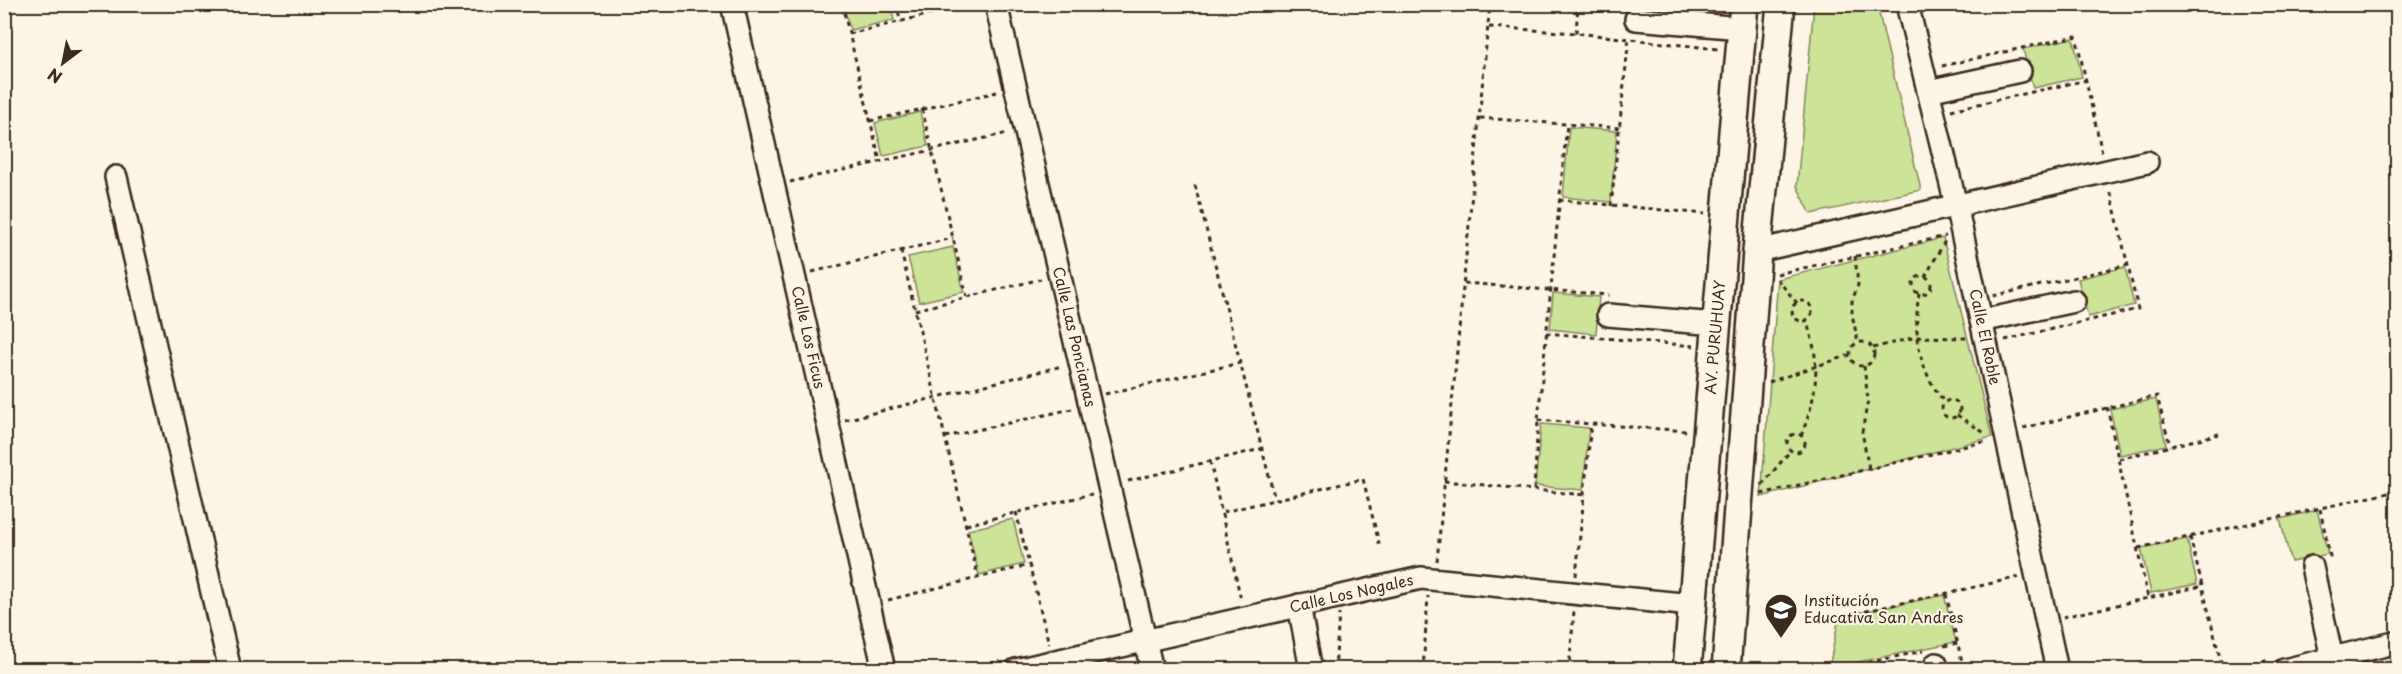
<svg xmlns="http://www.w3.org/2000/svg" width="2402" height="674" font-family="'Playpen Sans',sans-serif">
  <rect width="100%" height="100%" fill="#fcf5e5"/>
  <filter id="ink" filterUnits="userSpaceOnUse"><feTurbulence type="fractalNoise" baseFrequency=".0167" numOctaves="2"/><feDisplacementMap in="SourceGraphic" scale="12" xChannelSelector="R" yChannelSelector="G"/><feConvolveMatrix kernelMatrix="1 2 1 2 8 2 1 2 1" color-interpolation-filters="sRGB"/></filter>
  <g filter="url(#ink)">
    <!-- green -->
    <g fill="#cde398" stroke="#84865b" stroke-width="1.5">
      <polygon points="843,5 891,5 894,20 850,30"/>
      <polygon points="1814,5 1877,5 1921,190 1811,214 1797,186"/>
      <polygon points="2073,38 2082,77 2033,88 2023,49"/>
      <polygon points="920,112 928,146 883,156 875,123"/>
      <polygon points="1569,127 1617,131 1611,202 1563,197"/>
      <polygon points="1943,238 1992,437 1761,497 1778,279"/>
      <polygon points="953,247 964,292 919,302 908,257"/>
      <polygon points="2125,267 2134,305 2088,317 2078,279"/>
      <polygon points="1553,293 1599,297 1596,334 1550,329"/>
      <polygon points="2156,399 2166,445 2120,455 2110,409"/>
      <polygon points="1541,424 1589,428 1583,490 1535,486"/>
      <polygon points="2317,510 2328,554 2291,562 2280,519"/>
      <polygon points="1013,519 1024,564 979,575 968,530"/>
      <polygon points="2187,539 2197,584 2151,593 2141,548"/>
      <polygon points="1944,595 1956,642 1829,668 1839,617"/>
    </g>
    <g fill="none" stroke-linecap="round" stroke-linejoin="round">
      <defs>
        <g id="minor">
          <path id="s1" d="M732,4l152,666"/>
          <path id="s2" d="M996,4l156,666"/>
          <path id="s3" d="M1907,4l49,201 101,465"/>
          <polyline points="1636,19 1742,28"/>
          <polyline points="1928,91 2020,71"/>
          <polyline points="116,177 230,670"/>
          <polyline points="1757,251 2147,162"/>
          <polyline points="1608,315 1716,324"/>
          <polyline points="1981,321 2074,301"/>
          <polyline points="2312,567 2332,658"/>
          <polyline points="1299,605 1311,670"/>
          <polyline points="1936,664 1938,670"/>
          <path id="s4" d="M1016,670l405,-92 271,27"/>
          <polyline points="2284,670 2398,642"/>
        </g>
        <g id="major">
          <path id="s5" d="M1687,670l57,-666"/>
          <polyline points="1726,670 1757,251 1781,4"/>
        </g>
      </defs>
      <!-- minor casing -->
      <use href="#minor" stroke="#3b2a1e" stroke-width="26"/>
      <!-- major casing -->
      <use href="#major" stroke="#3b2a1e" stroke-width="32"/>
      <!-- path -->
      <g stroke="#3b2a1e" stroke-width="3" stroke-dasharray="4.5 4.5" stroke-linecap="butt">
        <polyline points="842,4 880,161"/>
        <polyline points="896,4 901,22"/>
        <polyline points="1489,27 1576,33 1718,49"/>
        <polyline points="1576,33 1578,4"/>
        <polyline points="849,34 972,4"/>
        <polyline points="1942,66 2076,36 2102,153"/>
        <polyline points="922,109 967,297"/>
        <polyline points="1951,110 2087,80"/>
        <polyline points="1480,118 1620,128"/>
        <polyline points="870,121 997,92"/>
        <polyline points="790,182 1008,133"/>
        <polyline points="1195,185 1275,500"/>
        <polyline points="1559,200 1705,214"/>
        <polyline points="1611,206 1629,37"/>
        <polyline points="901,251 978,577"/>
        <polyline points="1855,256 1858,285 1852,301 1852,314 1858,342"/>
        <polyline points="812,272 953,238"/>
        <polyline points="1777,274 1946,236"/>
        <circle cx="1922" cy="285" r="9"/>
        <polyline points="1925,277 1945,241"/>
        <polyline points="1777,279 1797,303"/>
        <polyline points="1464,283 1609,295"/>
        <path d="M1919,293c-6,42 -1,76 26,110"/>
        <polyline points="1993,296 2128,265"/>
        <circle cx="1802" cy="311" r="10"/>
        <polyline points="915,310 1041,279"/>
        <polyline points="1546,333 1695,346"/>
        <polyline points="2005,340 2138,309 2110,189"/>
        <circle cx="1862" cy="354" r="12"/>
        <polyline points="1873,348 1916,337 1967,338"/>
        <polyline points="1864,366 1868,400 1862,432 1869,469"/>
        <polyline points="1769,382 1850,355"/>
        <polyline points="1105,394 1240,363"/>
        <circle cx="1951" cy="409" r="9"/>
        <polyline points="2107,407 2148,598"/>
        <polyline points="1957,415 1986,434"/>
        <polyline points="845,420 1062,366"/>
        <polyline points="1538,420 1687,431"/>
        <polyline points="2023,428 2157,396 2170,446"/>
        <circle cx="1796" cy="443" r="9"/>
        <path d="M1801,436c16,-39 21,-75 5,-115"/>
        <polyline points="945,437 1072,409"/>
        <polyline points="2119,459 2219,434"/>
        <polyline points="1210,461 1241,600"/>
        <polyline points="1128,481 1261,449"/>
        <polyline points="1444,481 1585,495"/>
        <polyline points="1762,485 1791,450"/>
        <polyline points="1534,490 1538,420 1567,124"/>
        <polyline points="1761,494 1988,441"/>
        <polyline points="2320,509 2331,561"/>
        <polyline points="1016,512 1049,644"/>
        <polyline points="1223,512 1363,479 1380,547"/>
        <polyline points="966,525 1092,494"/>
        <polyline points="2190,537 2223,670"/>
        <polyline points="2138,548 2398,491"/>
        <polyline points="1437,561 1490,4"/>
        <polyline points="1576,576 1591,424"/>
        <polyline points="1946,594 1964,670"/>
        <polyline points="888,600 1030,565"/>
        <polyline points="1839,617 2020,577"/>
        <polyline points="2063,617 2202,586"/>
        <polyline points="1944,646 1958,643"/>
        <polyline points="964,670 1000,661"/>
        <polyline points="1335,670 1339,614"/>
        <polyline points="1423,670 1428,596"/>
        <polyline points="1569,670 1574,611"/>
        <polyline points="1833,670 1923,651"/>
        <polyline points="2227,670 2269,660"/>
      </g>
      <!-- minor -->
      <use href="#minor" stroke="#fcf5e5" stroke-width="21"/>
      <!-- major -->
      <use href="#major" stroke="#fcf5e5" stroke-width="27"/>
    </g>
  </g>
  <!-- icons -->
  <defs>
    <symbol id="school-pin" viewBox="-11 -11 22 30"><path d="M0 17L-7.5 6A9.5 9.5 0 1 1 7.5 6Z" fill="#3b2a1e" stroke="#fcf5e5"/><path d="M0-5L7-2L0 1L-7-2ZM-4 1L0 2.5L4 1V4Q0 6-4 4Z" fill="#fff"/></symbol>
  </defs>
  <g fill-rule="evenodd">
    <use href="#school-pin" x="1762" y="591" width="38" height="52"/>
  </g>
  <g text-anchor="middle" stroke-width="4.5" stroke-linejoin="round" paint-order="stroke">
    <!-- street labels -->
    <g font-size="15" fill="#3b2a1e" stroke="#fcf5e5">
      <text dy="5" stroke="none"><textPath href="#s1" startOffset="342">Calle Los Ficus</textPath></text>
      <text dy="5" stroke="none"><textPath href="#s2" startOffset="342">Calle Las Poncianas</textPath></text>
      <text dy="5" stroke="none"><textPath href="#s5" startOffset="334">AV. PURUHUAY</textPath></text>
      <text dy="5" stroke="none"><textPath href="#s3" startOffset="342">Calle El Roble</textPath></text>
      <text dy="5" stroke="none"><textPath href="#s4" startOffset="344">Calle Los Nogales</textPath></text>
    </g>
    <!-- poi labels -->
    <g font-size="15" fill="#3b2a1e" stroke="#fcf5e5" text-anchor="start">
      <text x="1804" y="606">Institución<tspan x="1804" dy="17">Educativa San Andres</tspan></text>
    </g>
  </g>
  <!-- margin -->
  <rect width="2402" height="674" fill="none" stroke="#fcf5e5" stroke-width="24"/>
  <rect x="12" y="12" width="2378" height="650" fill="none" stroke="#3b2a1e" stroke-width="2" filter="url(#ink)"/>
  <!-- north arrow -->
  <g transform="translate(63 63) rotate(212)" stroke="#fcf5e5" stroke-width="4.5" paint-order="stroke">
  <path d="M0-4.5L10 22L0 15L-10 22Z" fill="#3b2a1e"/>
  <text y="-9" font-size="16" font-weight="bold" text-anchor="middle" fill="#3b2a1e">N</text>
  </g>
</svg>
